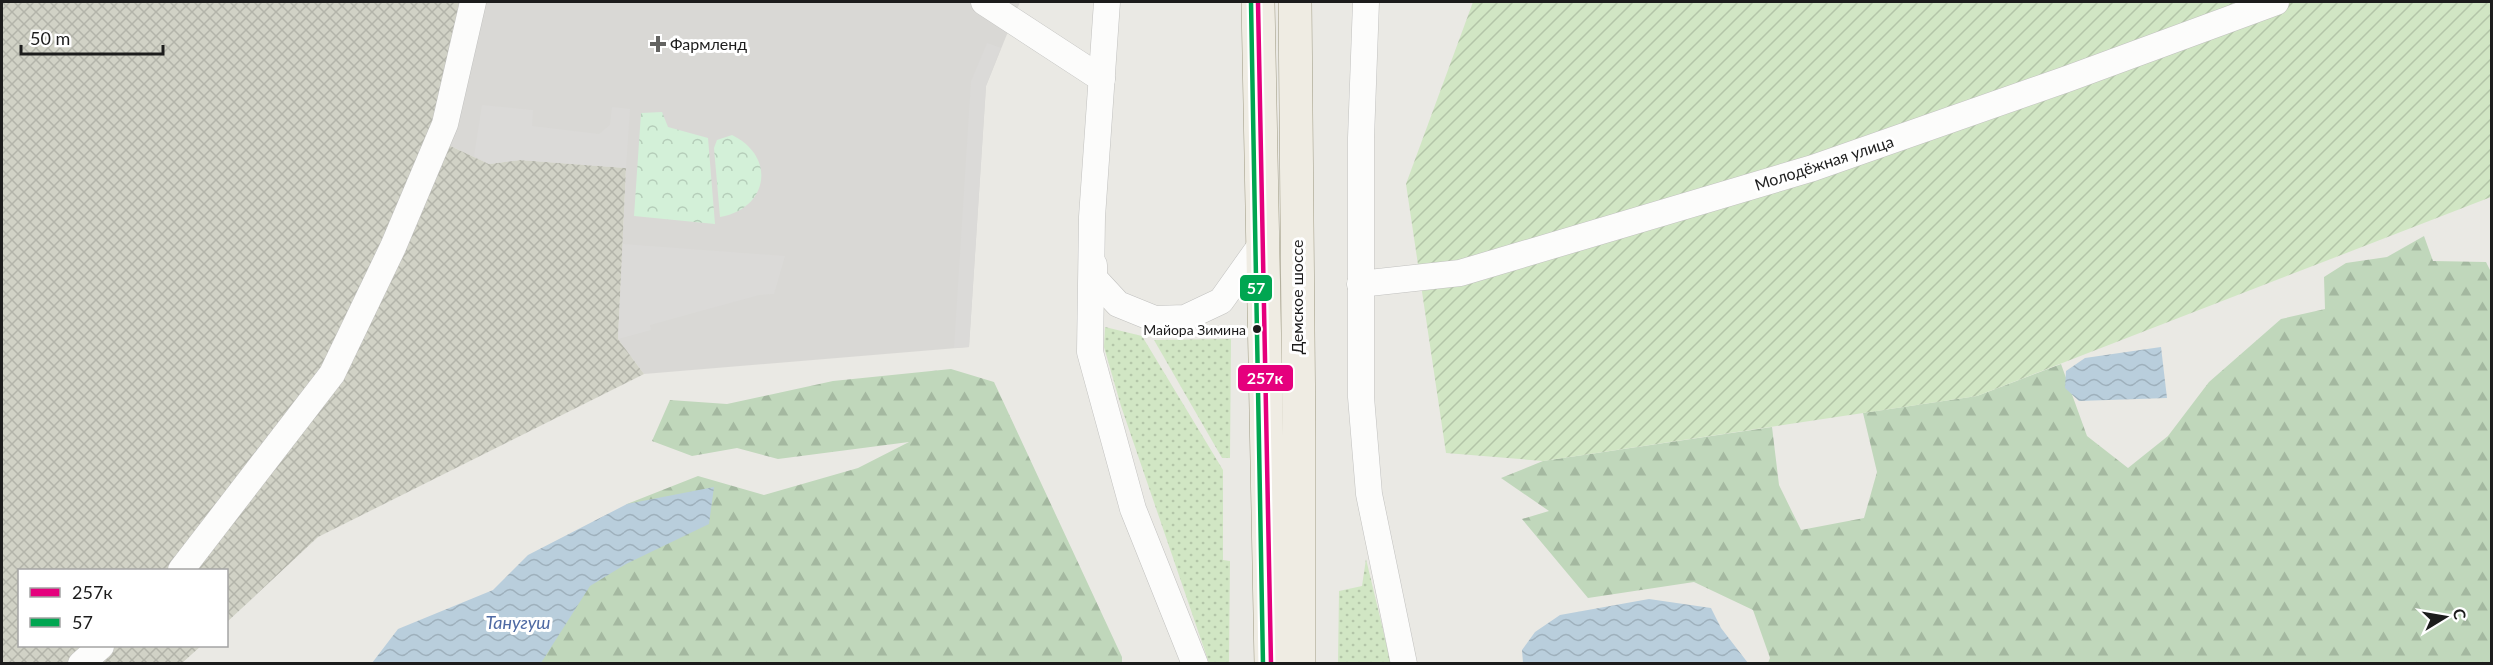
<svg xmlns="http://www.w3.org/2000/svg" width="2493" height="665" font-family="Lato,sans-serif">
  <defs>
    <pattern id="construction-cross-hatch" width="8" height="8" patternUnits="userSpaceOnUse" patternTransform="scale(1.5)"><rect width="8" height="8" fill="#d1d2c6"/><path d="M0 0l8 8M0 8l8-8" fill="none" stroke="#b3b4aa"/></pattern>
    <pattern id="grass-dots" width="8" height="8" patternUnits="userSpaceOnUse" patternTransform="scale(1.5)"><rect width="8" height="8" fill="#d1e6c4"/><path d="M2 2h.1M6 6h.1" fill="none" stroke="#b3c5a8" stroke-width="1.8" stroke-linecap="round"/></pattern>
    <pattern id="forest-firs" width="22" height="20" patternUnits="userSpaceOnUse" patternTransform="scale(1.5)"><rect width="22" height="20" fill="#c0d7bb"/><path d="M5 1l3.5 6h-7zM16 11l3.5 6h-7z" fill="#a4b8a0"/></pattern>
    <pattern id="park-crowns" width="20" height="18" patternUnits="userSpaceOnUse" patternTransform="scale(1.5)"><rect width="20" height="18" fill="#d3f0d8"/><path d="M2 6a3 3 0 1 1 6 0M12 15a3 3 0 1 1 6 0" fill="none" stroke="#b5cdb9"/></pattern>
    <pattern id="garden-furrows" width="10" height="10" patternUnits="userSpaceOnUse" patternTransform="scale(1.5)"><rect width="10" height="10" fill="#d1e6c4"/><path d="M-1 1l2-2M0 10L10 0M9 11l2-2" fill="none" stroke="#b3c5a8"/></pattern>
    <pattern id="water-waves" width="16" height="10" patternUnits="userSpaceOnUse" patternTransform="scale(1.5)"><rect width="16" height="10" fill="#b9cedc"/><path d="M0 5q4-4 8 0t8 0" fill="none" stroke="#9eb0bc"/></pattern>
  </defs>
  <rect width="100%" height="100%" fill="#eae9e4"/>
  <!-- residential -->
  <polygon fill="#d9d8d5" points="459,2 1020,2 986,86 969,347 644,374 618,339 626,168 520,160 489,164 433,138"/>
  <!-- construction -->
  <polygon fill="url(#construction-cross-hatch)" points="2,2 459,2 433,138 489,164 520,160 626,168 618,339 644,374 318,537 227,622 226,570 20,570 20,646 201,646 182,663 2,663"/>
  <!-- grass -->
  <g fill="url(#grass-dots)">
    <polygon points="1105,327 1142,336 1223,470 1223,560 1230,561 1229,663 1209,663 1121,406 1104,347"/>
    <polygon points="1231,339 1230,458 1222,458 1154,340"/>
    <polygon points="1366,559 1391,663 1338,664 1339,591 1362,586"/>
  </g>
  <!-- forest -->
  <g fill="url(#forest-firs)">
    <polygon points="2424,236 2433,261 2486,262 2491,272 2491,663 1768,663 1770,658 1753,610 1694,582 1588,598 1522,519 1549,511 1501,478 1543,461 1772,427 1779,485 1801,530 1864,518 1877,472 1863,413 1977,396 2061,364 2087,436 2128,468 2168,436 2209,382 2281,319 2325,309 2324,277 2346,263 2387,257"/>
    <polygon points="951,369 994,382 1122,657 1122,664 497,664 627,504 698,476 764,495 858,468 909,442 778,459 737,448 692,456 652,441 670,400 727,404 833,381"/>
  </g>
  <!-- park -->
  <g fill="url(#park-crowns)">
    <polygon points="662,112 668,127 708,138 715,224 634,216 641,113"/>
    <path d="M732,135c45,22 36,74 -12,82l-6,-69 3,-8z"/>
  </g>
  <!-- garden -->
  <polygon fill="url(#garden-furrows)" points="1473,2 2491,2 2491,197 1977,396 1543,461 1446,453 1406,184"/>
  <!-- parking -->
  <g fill="#dbdad8">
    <polygon points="987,43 1001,48 986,86 969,347 954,348 971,81"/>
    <polygon points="482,105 533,110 532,126 599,134 610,125 612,107 630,109 626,168 520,160 489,164 474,156"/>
    <polygon points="623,244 785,256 774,294 759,295 650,325 651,330 618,339"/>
  </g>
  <!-- water -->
  <g fill="url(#water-waves)">
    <polygon points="2161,347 2167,398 2079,401 2065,388 2066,371 2085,358"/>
    <polygon points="714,487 709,524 626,564 590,586 541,663 372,663 398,629 493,590 528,555 627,504"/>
    <polygon points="1649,599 1711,608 1721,628 1748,663 1523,663 1522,650 1535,632 1560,615"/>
  </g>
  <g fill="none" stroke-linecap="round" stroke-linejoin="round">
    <defs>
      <g id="minor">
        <polyline points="984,2 1102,79"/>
        <polyline points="1107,2 1092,217 1090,352 1133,509 1195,664"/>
        <polyline points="1366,2 1361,138 1361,397 1369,494 1404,664"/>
        <polyline points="1094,265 1094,278 1118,304 1155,319 1185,318 1221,301 1263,242"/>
        <polyline points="1360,284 1460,273 1813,168 2067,79 2276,2"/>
        <polyline points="181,570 332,374 393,247 445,124 473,2"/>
        <polyline points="81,664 101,646"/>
      </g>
      <g id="major">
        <polyline points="1258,2 1271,664"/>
        <polyline points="1295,2 1299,439 1299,664"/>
      </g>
    </defs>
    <!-- minor casing -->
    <use href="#minor" stroke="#c1c1bf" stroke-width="27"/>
    <!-- major casing -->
    <use href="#major" stroke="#9e9a83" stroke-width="34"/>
    <!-- minor -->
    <use href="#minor" stroke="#fcfcfb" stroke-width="26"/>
    <!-- major -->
    <use href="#major" stroke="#efece3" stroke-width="33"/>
    <defs>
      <polyline id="bus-1" points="1258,2 1271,664"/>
      <polyline id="bus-2" points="1251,2 1263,664"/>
    </defs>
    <!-- bus-1 casing -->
    <use href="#bus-1" stroke="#fff" stroke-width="9"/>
    <!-- bus-2 casing -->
    <use href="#bus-2" stroke="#fff" stroke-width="9"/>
    <!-- bus-1 -->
    <use href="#bus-1" stroke="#e5007d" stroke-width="4.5"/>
    <!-- bus-2 -->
    <use href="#bus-2" stroke="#00a651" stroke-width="4.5"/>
  </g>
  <!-- markers -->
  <path fill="#646462" stroke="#fff" stroke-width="2" d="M655 35h6v6h6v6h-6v6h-6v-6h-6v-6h6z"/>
  <circle fill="#1c1c1c" stroke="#fff" stroke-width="2" cx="1257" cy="329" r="5"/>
  <g text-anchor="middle" stroke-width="6" stroke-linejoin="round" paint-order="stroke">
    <!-- bus labels -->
    <g font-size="14" fill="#1c1c1c" stroke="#fff" text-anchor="end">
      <text x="1246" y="335">Майора Зимина</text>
    </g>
    <!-- poi labels -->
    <g font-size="16" fill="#1c1c1c" stroke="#fff" text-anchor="start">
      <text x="670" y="50">Фармленд</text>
    </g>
    <!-- street labels -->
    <g font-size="16" fill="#1c1c1c" stroke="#fff">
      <text transform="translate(1824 163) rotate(-18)" y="6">Молодёжная улица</text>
      <text transform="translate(1297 297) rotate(-90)" y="6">Демское шоссе</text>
    </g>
    <!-- water labels -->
    <g font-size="18" font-style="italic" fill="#4f6aa4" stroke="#fff">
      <text x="518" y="629">Танугуш</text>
    </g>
  </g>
  <g stroke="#fff" stroke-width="2">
    <rect x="1239" y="274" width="34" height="28" rx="6" fill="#00a651"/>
    <rect x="1237" y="364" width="57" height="28" rx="6" fill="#e5007d"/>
  </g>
  <g font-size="16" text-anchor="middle" font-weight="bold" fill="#fff">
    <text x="1256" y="294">57</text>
    <text x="1265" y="384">257к</text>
  </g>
  <!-- border -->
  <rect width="2493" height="665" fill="none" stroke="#1c1c1c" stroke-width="6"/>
  <!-- legend -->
  <rect x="18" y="569" width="210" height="78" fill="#ffffff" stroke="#a4a4a4" stroke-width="1.5"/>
  <rect x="30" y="588" width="30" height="9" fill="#e5007d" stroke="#a4a4a4" stroke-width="1.5"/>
  <text x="72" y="599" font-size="18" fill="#1c1c1c">257к</text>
  <rect x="30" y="618" width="30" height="9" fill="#00a651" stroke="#a4a4a4" stroke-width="1.5"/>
  <text x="72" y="629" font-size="18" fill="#1c1c1c">57</text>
  <!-- north arrow -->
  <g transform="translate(2445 617) rotate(79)" stroke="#ffffff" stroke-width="4.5" paint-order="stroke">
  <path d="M0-4.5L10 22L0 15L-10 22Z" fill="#1c1c1c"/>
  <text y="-9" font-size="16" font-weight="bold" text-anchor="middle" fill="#1c1c1c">С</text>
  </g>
  <!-- scale -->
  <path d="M21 45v9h142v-9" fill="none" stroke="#1c1c1c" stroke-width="3"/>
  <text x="30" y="45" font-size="18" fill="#1c1c1c" stroke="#ffffff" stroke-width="4.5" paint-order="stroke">50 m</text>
</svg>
